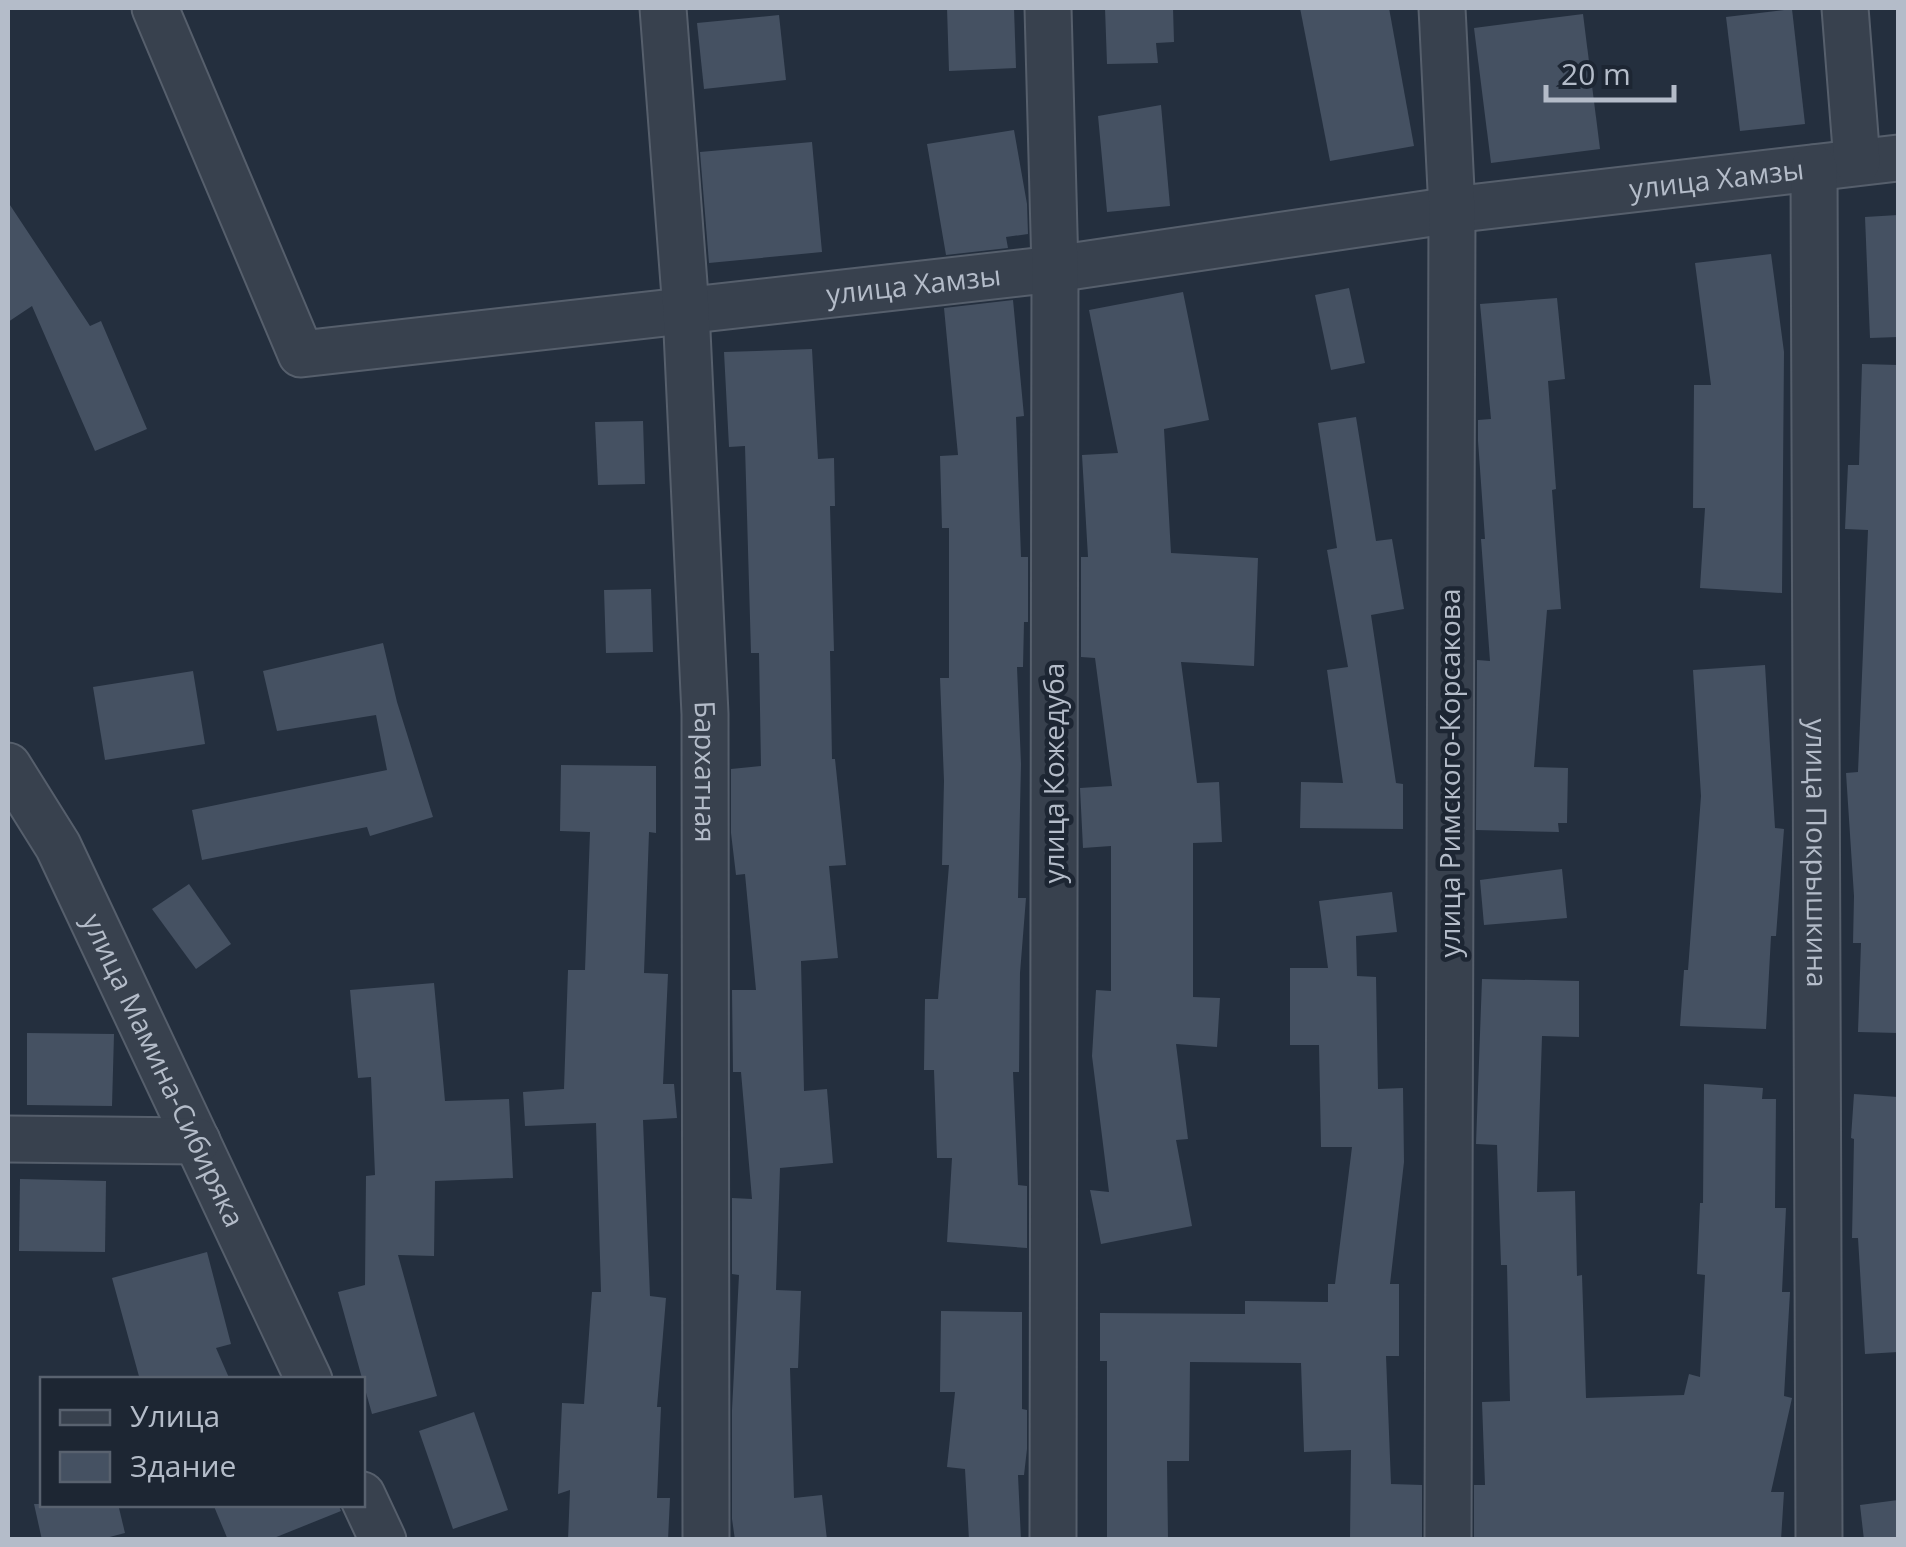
<svg xmlns="http://www.w3.org/2000/svg" width="1906" height="1547" font-family="'Open Sans',sans-serif">
  <rect width="100%" height="100%" fill="#242f3e"/>
  <!-- building -->
  <g fill="#455162">
    <polygon points="947,8 1014,8 1016,68 949,71"/>
    <polygon points="1105,8 1173,8 1174,42 1156,43 1158,63 1107,64"/>
    <polygon points="1300,8 1389,8 1414,146 1330,161"/>
    <polygon points="1792,9 1805,124 1740,131 1726,17"/>
    <polygon points="1583,14 1600,149 1491,163 1474,28"/>
    <polygon points="779,15 786,80 704,89 697,23"/>
    <polygon points="1161,105 1170,206 1107,212 1098,116"/>
    <polygon points="1014,130 1027,204 1028,234 1006,237 1008,248 946,255 927,144"/>
    <polygon points="812,142 822,252 709,263 700,152"/>
    <polygon points="8,202 90,326 101,321 147,429 95,451 32,306 8,322"/>
    <polygon points="1898,215 1898,337 1870,338 1865,217"/>
    <polygon points="1771,254 1784,352 1782,593 1700,588 1705,508 1693,508 1694,385 1711,385 1695,263"/>
    <polygon points="1349,288 1365,363 1331,370 1315,295"/>
    <polygon points="1183,292 1209,420 1164,429 1171,553 1258,558 1254,666 1181,662 1197,783 1219,782 1222,842 1193,843 1193,997 1220,998 1217,1047 1176,1044 1188,1139 1176,1140 1192,1226 1101,1244 1090,1190 1109,1192 1092,1056 1096,990 1111,991 1111,846 1083,848 1080,788 1112,786 1095,658 1081,657 1081,557 1088,557 1082,455 1118,453 1089,310"/>
    <polygon points="1557,298 1565,379 1548,381 1556,489 1552,490 1561,609 1547,610 1534,767 1568,768 1567,823 1558,823 1559,832 1476,830 1477,660 1490,661 1481,539 1485,539 1478,441 1478,420 1491,419 1480,304"/>
    <polygon points="1013,300 1024,416 1016,417 1021,557 1028,557 1028,622 1024,622 1023,667 1017,667 1021,764 1018,898 1026,898 1020,973 1019,1072 1013,1072 1018,1185 1027,1186 1027,1248 947,1242 952,1158 937,1158 934,1070 924,1070 925,999 938,999 949,865 942,865 944,781 940,678 949,678 949,528 942,528 940,456 958,455 944,308"/>
    <polygon points="812,349 818,459 834,458 835,506 830,506 834,651 830,651 832,759 835,759 846,865 829,866 838,958 801,961 804,1091 827,1089 833,1163 780,1168 776,1290 801,1291 798,1368 790,1368 794,1498 822,1495 827,1540 735,1540 732,1519 732,1410 739,1275 732,1274 732,1198 752,1199 741,1072 733,1072 732,990 756,990 745,874 736,875 731,833 731,769 761,766 759,653 751,653 745,446 729,447 724,352"/>
    <polygon points="1862,364 1898,365 1898,1033 1858,1032 1861,943 1853,943 1854,896 1846,773 1858,772 1868,530 1845,529 1848,465 1859,465"/>
    <polygon points="1356,417 1376,541 1392,539 1404,609 1371,615 1396,783 1403,784 1403,829 1300,828 1301,782 1343,783 1327,670 1348,667 1327,550 1337,548 1318,423"/>
    <polygon points="643,421 645,484 598,485 595,422"/>
    <polygon points="651,589 653,652 606,653 604,590"/>
    <polygon points="383,643 397,702 433,817 370,836 367,827 202,860 192,810 387,770 376,715 277,731 263,671"/>
    <polygon points="1765,665 1775,828 1784,829 1776,936 1771,936 1766,1029 1680,1026 1684,970 1688,970 1701,796 1693,670"/>
    <polygon points="193,671 205,744 105,760 93,687"/>
    <polygon points="561,765 656,766 656,833 649,832 644,973 668,974 663,1084 674,1084 677,1118 643,1120 650,1296 666,1298 657,1407 661,1407 657,1498 670,1498 668,1540 568,1540 570,1490 558,1494 562,1403 584,1404 592,1292 601,1292 596,1123 525,1126 523,1092 564,1089 568,970 585,970 590,832 560,831"/>
    <polygon points="1562,869 1567,918 1484,925 1480,880"/>
    <polygon points="189,884 231,944 196,969 152,909"/>
    <polygon points="1392,892 1397,932 1356,936 1357,976 1376,977 1378,1089 1403,1088 1404,1162 1390,1284 1399,1284 1399,1356 1386,1356 1391,1484 1422,1485 1422,1540 1350,1540 1351,1450 1304,1452 1301,1363 1190,1362 1189,1461 1167,1461 1168,1540 1107,1540 1107,1361 1100,1361 1100,1313 1245,1314 1245,1301 1328,1302 1328,1284 1335,1284 1352,1147 1321,1147 1319,1045 1290,1045 1290,968 1328,968 1319,901"/>
    <polygon points="1482,979 1579,981 1579,1037 1542,1036 1537,1192 1575,1191 1577,1276 1582,1275 1586,1398 1684,1395 1689,1374 1700,1377 1705,1275 1697,1274 1700,1203 1703,1203 1704,1084 1763,1088 1762,1099 1776,1099 1775,1208 1786,1208 1782,1292 1790,1292 1784,1396 1792,1398 1771,1492 1784,1492 1781,1540 1474,1540 1474,1485 1485,1485 1482,1402 1510,1401 1507,1265 1501,1265 1497,1145 1476,1144"/>
    <polygon points="434,983 445,1101 509,1099 513,1178 435,1181 434,1256 398,1255 437,1396 372,1414 338,1292 365,1285 366,1176 375,1175 371,1077 358,1078 350,990"/>
    <polygon points="27,1033 114,1034 112,1106 27,1105"/>
    <polygon points="1854,1094 1898,1097 1898,1352 1865,1354 1858,1238 1852,1238 1854,1139 1851,1138"/>
    <polygon points="20,1179 106,1181 105,1252 19,1251"/>
    <polygon points="207,1252 231,1344 216,1348 230,1380 140,1380 112,1278"/>
    <polygon points="941,1311 1022,1312 1022,1409 1027,1410 1027,1449 1024,1475 1018,1475 1021,1540 969,1540 965,1469 947,1467 955,1392 940,1392"/>
    <polygon points="474,1412 508,1510 453,1529 419,1431"/>
    <polygon points="1898,1500 1898,1540 1864,1540 1860,1505"/>
    <polygon points="34,1504 118,1504 125,1533 98,1540 42,1540"/>
    <polygon points="213,1504 338,1504 341,1511 269,1540 228,1540"/>
  </g>
  <g fill="none" stroke-linecap="round" stroke-linejoin="round">
    <defs>
      <g id="minor">
        <path id="s1" d="M155,8l146,346 754,-85 397,-59 446,-52"/>
        <path id="s2" d="M663,8l23,302 19,404 1,826"/>
        <polyline points="1048,8 1055,269 1053,1540"/>
        <polyline points="1442,8 1452,210 1448,1540"/>
        <polyline points="1845,8 1857,162"/>
        <path id="s3" d="M1814,168l5,1372"/>
        <path id="s4" d="M8,766l50,80 251,534"/>
        <polyline points="8,1139 197,1141"/>
        <polyline points="362,1495 383,1540"/>
      </g>
    </defs>
    <!-- minor casing -->
    <use href="#minor" stroke="#565f6c" stroke-width="49"/>
    <!-- minor -->
    <use href="#minor" stroke="#38414e" stroke-width="45"/>
  </g>
  <g text-anchor="middle" stroke-width="9" stroke-linejoin="round" paint-order="stroke">
    <!-- street labels -->
    <g font-size="28" fill="#b4bcc9" stroke="#1d2633">
      <text dy="10" stroke="none"><textPath href="#s1" startOffset="1802">улица Хамзы</textPath></text>
      <text dy="10" stroke="none"><textPath href="#s1" startOffset="992">улица Хамзы</textPath></text>
      <text dy="10" stroke="none"><textPath href="#s2" startOffset="765">Бархатная</textPath></text>
      <text transform="translate(1054 773) rotate(-90)" y="10">улица Кожедуба</text>
      <text transform="translate(1450 773) rotate(-90)" y="10">улица Римского-Корсакова</text>
      <text dy="10" stroke="none"><textPath href="#s3" startOffset="685">улица Покрышкина</textPath></text>
      <text dy="10" stroke="none"><textPath href="#s4" startOffset="342">улица Мамина-Сибиряка</textPath></text>
    </g>
  </g>
  <!-- border -->
  <rect width="1906" height="1547" fill="none" stroke="#b4bcc9" stroke-width="20"/>
  <!-- legend -->
  <rect x="40" y="1377" width="325" height="130" fill="#1d2633" stroke="#59626f" stroke-width="2.5"/>
  <rect x="60" y="1410" width="50" height="15" fill="#38414e" stroke="#59626f" stroke-width="2.5"/>
  <text x="130" y="1427" font-size="30" fill="#b4bcc9">Улица</text>
  <rect x="60" y="1452" width="50" height="30" fill="#455162" stroke="#59626f" stroke-width="2.5"/>
  <text x="130" y="1477" font-size="30" fill="#b4bcc9">Здание</text>
  <!-- scale -->
  <path d="M1546 85v15h128v-15" fill="none" stroke="#b4bcc9" stroke-width="5"/>
  <text x="1561" y="85" font-size="30" fill="#b4bcc9" stroke="#1d2633" stroke-width="8" paint-order="stroke">20 m</text>
</svg>
